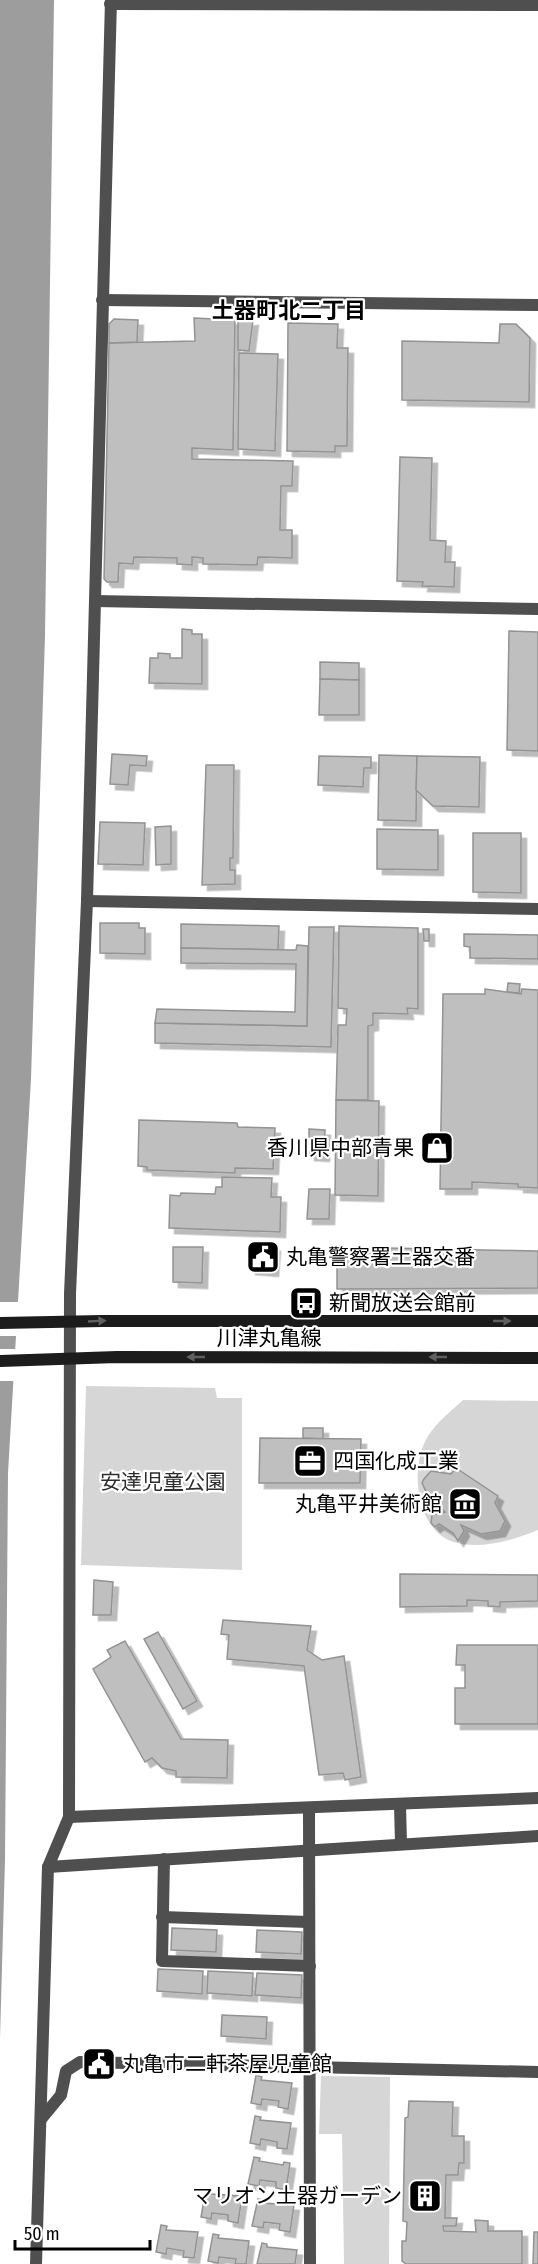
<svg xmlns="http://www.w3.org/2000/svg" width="538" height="2264" font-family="'Fira Sans Condensed','Noto Sans JP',sans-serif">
  <defs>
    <filter id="shadow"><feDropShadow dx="5.5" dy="5.5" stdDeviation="0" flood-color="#0004"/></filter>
  </defs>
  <rect width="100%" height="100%" fill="#fff"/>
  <!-- green -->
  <g fill="#d6d6d6">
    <polygon points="86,1386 215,1388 217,1398 242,1398 242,1570 81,1565"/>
    <path d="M463,1400l75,1v129c-24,10 -56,19 -81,13 -42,-10 -48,-76 -29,-107 9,-14 23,-25 35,-36z"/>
    <polygon points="321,2076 390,2077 389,2264 344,2264 342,2134 319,2134"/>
  </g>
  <!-- water -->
  <polygon fill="#9d9d9d" points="0,0 54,0 45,636 31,1079 8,1473 5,1860 0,2038"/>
  <!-- pier -->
  <g fill="#fff">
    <polygon points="0,1302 21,1302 19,1336 0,1336"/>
    <polygon points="0,1349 18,1349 16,1381 0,1381"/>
  </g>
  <!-- building -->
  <g fill="#bfbfbf" stroke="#939393" stroke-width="1.5" filter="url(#shadow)">
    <polygon points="194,318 235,320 233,450 192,448 192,459 293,461 292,486 281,486 280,530 292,530 292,558 258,557 257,565 203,564 203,558 192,557 192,565 177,564 177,558 134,557 133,564 119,563 118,582 107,582 104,579 109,343 195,341"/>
    <polygon points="114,319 138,320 137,342 109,343 109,324"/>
    <polygon points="253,320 249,351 238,350 238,321"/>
    <polygon points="288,323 338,324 337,348 348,348 347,446 335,446 335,452 287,451"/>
    <polygon points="500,324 516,324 530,338 529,402 402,400 402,341 499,343"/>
    <polygon points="239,353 278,354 275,451 238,449"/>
    <polygon points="400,457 432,458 430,540 446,541 445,562 455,562 454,587 422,586 423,582 397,581"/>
    <polygon points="182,629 192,630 192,634 202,634 202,684 149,683 150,658 158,658 158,653 170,654 170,658 182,658"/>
    <polygon points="509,631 538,632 538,751 507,750"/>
    <polygon points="320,662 359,663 359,680 320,679"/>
    <polygon points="320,679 359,680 359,715 319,715"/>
    <polygon points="112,754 147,756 146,766 130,765 128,785 110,784"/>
    <polygon points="379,755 417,756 416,821 378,820"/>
    <polygon points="319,756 371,757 371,768 364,768 363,787 318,785"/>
    <polygon points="417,756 480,757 479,807 433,806 416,790"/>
    <polygon points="206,765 234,765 233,858 230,858 230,870 235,870 235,884 202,885"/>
    <polygon points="100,822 145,823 143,865 98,864"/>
    <polygon points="171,826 171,864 156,865 155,827"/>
    <polygon points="377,829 438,830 438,870 377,869"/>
    <polygon points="473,833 521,833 521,893 473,892"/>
    <polygon points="100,923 139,923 139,928 145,928 145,954 100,953"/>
    <polygon points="181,924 279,926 278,950 181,948"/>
    <polygon points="339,926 418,928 418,1009 407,1008 408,1014 373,1013 373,1025 368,1026 368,1100 336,1100 338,1025 346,1025 347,1009 338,1008"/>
    <polygon points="309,927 334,927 331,1047 155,1043 155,1023 307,1026"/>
    <polygon points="423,929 429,929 429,941 424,941"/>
    <polygon points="464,934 538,935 538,959 470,958 470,947 464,946"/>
    <polygon points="297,945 308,946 307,1026 155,1023 157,1009 295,1012 296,964 181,963 181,948 296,950"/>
    <polygon points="508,983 520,984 519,993 507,992"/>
    <polygon points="485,989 521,994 522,989 538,990 538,1188 518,1187 518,1184 472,1182 472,1189 440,1189 443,994 485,994"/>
    <polygon points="336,1100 379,1101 378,1196 335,1195"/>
    <polygon points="139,1120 237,1123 238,1127 275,1128 273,1169 235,1168 235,1173 147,1170 147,1167 138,1166"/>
    <polygon points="309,1129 325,1130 324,1156 309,1155"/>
    <polygon points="222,1177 272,1178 271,1197 281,1197 280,1232 169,1228 170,1195 180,1196 181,1193 215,1194 216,1187 222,1187"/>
    <polygon points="309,1189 330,1189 329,1219 307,1219"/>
    <polygon points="252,1245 275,1246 273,1271 250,1269"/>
    <polygon points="173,1247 203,1247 202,1283 173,1282"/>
    <polygon points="337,1247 538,1251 538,1288 337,1289"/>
    <polygon points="303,1428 323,1428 323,1439 303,1438"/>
    <polygon points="260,1438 361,1439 360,1483 259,1483"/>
    <polygon points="456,1468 498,1496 495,1503 505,1521 500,1531 481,1534 461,1525 464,1531 458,1541 453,1533 439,1524 435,1527 431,1523 432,1515 445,1512 428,1496 422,1483 424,1479 431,1471 451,1474"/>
    <polygon points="400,1574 538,1575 538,1601 500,1602 500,1607 488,1606 488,1601 467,1600 467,1606 400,1607"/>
    <polygon points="94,1580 113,1582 111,1615 93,1615"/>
    <polygon points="223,1620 311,1626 307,1650 322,1660 344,1656 361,1777 345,1780 343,1773 319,1775 304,1666 227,1659 229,1635 221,1634"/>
    <polygon points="158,1632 197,1701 183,1709 144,1639"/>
    <polygon points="125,1641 181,1739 228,1740 227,1778 176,1777 176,1771 162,1768 152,1758 145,1762 93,1669 111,1657 107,1650"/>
    <polygon points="457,1645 538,1645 538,1724 455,1724 455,1688 465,1688 465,1665 456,1665"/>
    <polygon points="172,1928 217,1930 216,1952 171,1950"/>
    <polygon points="257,1930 302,1932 301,1954 256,1952"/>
    <polygon points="158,1969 203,1971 202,1994 157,1991"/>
    <polygon points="208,1971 253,1973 252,1996 207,1993"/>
    <polygon points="257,1973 302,1975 301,1998 255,1995"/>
    <polygon points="222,2015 267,2017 266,2039 221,2036"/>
    <polygon points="256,2075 262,2077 261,2080 292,2083 288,2109 278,2107 279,2101 262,2099 261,2105 251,2103"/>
    <polygon points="409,2101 453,2102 452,2136 464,2136 464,2163 459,2163 458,2175 446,2175 445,2218 457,2218 456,2226 443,2226 444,2231 476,2232 475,2220 488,2221 488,2231 522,2231 522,2264 406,2264 402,2261 402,2241 406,2241 407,2222 403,2221 405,2118 408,2117"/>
    <polygon points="255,2116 261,2117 260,2120 291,2123 287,2149 277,2148 277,2142 261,2139 260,2145 250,2143"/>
    <polygon points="254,2157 260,2158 259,2161 283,2165 284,2162 290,2163 286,2190 276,2188 276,2182 260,2180 259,2186 248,2184"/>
    <polygon points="206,2189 212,2190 211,2194 242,2196 238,2223 228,2221 228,2215 212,2213 211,2219 201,2217"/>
    <polygon points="258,2199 263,2200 263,2203 294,2205 290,2232 279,2230 280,2224 264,2222 263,2228 252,2226"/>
    <polygon points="161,2225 167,2226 166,2230 198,2232 194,2258 183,2257 184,2251 167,2248 166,2254 156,2252"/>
    <polygon points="534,2232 538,2232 538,2264 533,2264"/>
    <polygon points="213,2234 219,2235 218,2238 249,2241 246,2264 235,2264 236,2259 219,2257 218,2263 208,2261"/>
    <polygon points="262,2243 267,2244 267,2247 297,2250 295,2264 257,2264"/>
  </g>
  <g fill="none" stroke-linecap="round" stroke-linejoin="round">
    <!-- minor -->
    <g stroke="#4f4f4f" stroke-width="12">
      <polyline points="400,1805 401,1844"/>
      <polyline points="309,1809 310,2264"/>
      <polyline points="69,1817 538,1798"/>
      <polyline points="164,1859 162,1961 310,1966"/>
      <polyline points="48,1867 538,1836"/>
      <polyline points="162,1917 309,1922"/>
      <polyline points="42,2118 61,2095 66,2071 80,2062 538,2072"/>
      <polyline points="36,2264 48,1867 69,1817 70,1294 87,901 111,0"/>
    </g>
    <!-- tertiary -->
    <g stroke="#4f4f4f" stroke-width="12">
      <polyline points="110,4 538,5"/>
      <polyline points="102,300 538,305"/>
      <polyline points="95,601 538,609"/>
      <polyline points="87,901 538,909"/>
    </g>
    <!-- secondary -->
    <g stroke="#1c1c1c" stroke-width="12">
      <polyline points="0,1323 102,1321 538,1321"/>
      <polyline points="0,1361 117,1357 538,1358"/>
    </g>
  </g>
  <!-- one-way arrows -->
  <defs><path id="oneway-solid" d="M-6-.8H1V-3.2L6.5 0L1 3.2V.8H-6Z" transform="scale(1.5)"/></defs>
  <g fill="#606060">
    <use href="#oneway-solid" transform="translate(97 1321) rotate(-3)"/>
    <use href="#oneway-solid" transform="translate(502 1321)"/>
    <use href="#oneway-solid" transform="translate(196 1357) rotate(-180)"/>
    <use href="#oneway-solid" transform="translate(438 1357) rotate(-180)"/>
  </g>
  <!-- icons -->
  <defs>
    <symbol id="shop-square" viewBox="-11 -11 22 22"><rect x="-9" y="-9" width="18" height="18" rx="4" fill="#000" stroke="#fff"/><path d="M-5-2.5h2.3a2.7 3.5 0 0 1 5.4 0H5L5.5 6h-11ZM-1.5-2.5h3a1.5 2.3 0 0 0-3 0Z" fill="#fff"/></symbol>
    <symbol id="civic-square" viewBox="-11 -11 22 22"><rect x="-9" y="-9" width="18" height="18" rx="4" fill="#000" stroke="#fff"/><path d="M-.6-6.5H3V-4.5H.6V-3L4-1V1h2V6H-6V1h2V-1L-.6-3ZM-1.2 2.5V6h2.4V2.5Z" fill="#fff"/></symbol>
    <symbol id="bus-square" viewBox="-11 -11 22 22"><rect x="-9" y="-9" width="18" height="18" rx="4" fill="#000" stroke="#fff"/><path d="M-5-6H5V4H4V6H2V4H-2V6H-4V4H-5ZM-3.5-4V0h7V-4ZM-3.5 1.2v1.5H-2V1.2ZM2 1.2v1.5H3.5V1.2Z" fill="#fff"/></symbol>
    <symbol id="office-square" viewBox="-11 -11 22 22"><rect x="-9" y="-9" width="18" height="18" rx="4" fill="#000" stroke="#fff"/><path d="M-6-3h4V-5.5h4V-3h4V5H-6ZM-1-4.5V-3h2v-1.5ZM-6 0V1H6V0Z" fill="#fff"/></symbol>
    <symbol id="museum-square" viewBox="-11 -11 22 22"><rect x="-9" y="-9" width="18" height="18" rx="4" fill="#000" stroke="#fff"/><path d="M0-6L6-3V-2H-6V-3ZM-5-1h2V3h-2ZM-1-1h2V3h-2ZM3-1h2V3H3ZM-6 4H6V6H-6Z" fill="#fff"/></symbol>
    <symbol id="building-square" viewBox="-11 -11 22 22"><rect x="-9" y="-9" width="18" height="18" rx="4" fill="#000" stroke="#fff"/><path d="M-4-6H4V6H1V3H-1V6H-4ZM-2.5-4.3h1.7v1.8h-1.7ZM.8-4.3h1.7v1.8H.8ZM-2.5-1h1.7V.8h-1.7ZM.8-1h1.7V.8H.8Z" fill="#fff"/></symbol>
  </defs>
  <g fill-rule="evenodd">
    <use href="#shop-square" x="418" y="1129" width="38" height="38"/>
    <use href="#civic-square" x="244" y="1238" width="38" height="38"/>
    <use href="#bus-square" x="287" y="1284" width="38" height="38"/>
    <use href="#office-square" x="291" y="1442" width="38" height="38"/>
    <use href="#museum-square" x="446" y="1485" width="38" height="38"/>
    <use href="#civic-square" x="80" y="2045" width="38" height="38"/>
    <use href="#building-square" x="406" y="2177" width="38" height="38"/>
  </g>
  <g text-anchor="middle" stroke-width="4.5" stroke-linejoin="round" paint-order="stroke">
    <!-- poi labels -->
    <g font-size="21" fill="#000" stroke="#fff" text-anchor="start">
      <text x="414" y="1155" text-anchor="end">香川県中部青果</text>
      <text x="286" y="1264">丸亀警察署土器交番</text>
      <text x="329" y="1310">新聞放送会館前</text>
      <text x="333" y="1468">四国化成工業</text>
      <text x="442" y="1511" text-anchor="end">丸亀平井美術館</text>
      <text x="122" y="2071">丸亀市二軒茶屋児童館</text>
      <text x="402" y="2203" text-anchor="end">マリオン土器ガーデン</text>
    </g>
    <!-- street labels -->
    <g font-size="21" fill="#000" stroke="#fff">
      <text x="269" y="1345">川津丸亀線</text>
    </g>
    <!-- park labels -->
    <g font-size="21" fill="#2d2d2d" stroke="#fff">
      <text x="163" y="1489">安達児童公園</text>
    </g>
    <!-- neighbourhood labels -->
    <g font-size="22" font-weight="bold" fill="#000" stroke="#fff">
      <text x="289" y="318">土器町北二丁目</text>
    </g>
  </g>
  <!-- scale -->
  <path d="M15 2240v9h135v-9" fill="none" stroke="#000000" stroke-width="3"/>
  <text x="24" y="2240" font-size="18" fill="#000000" stroke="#ffffff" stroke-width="4.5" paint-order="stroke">50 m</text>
</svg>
